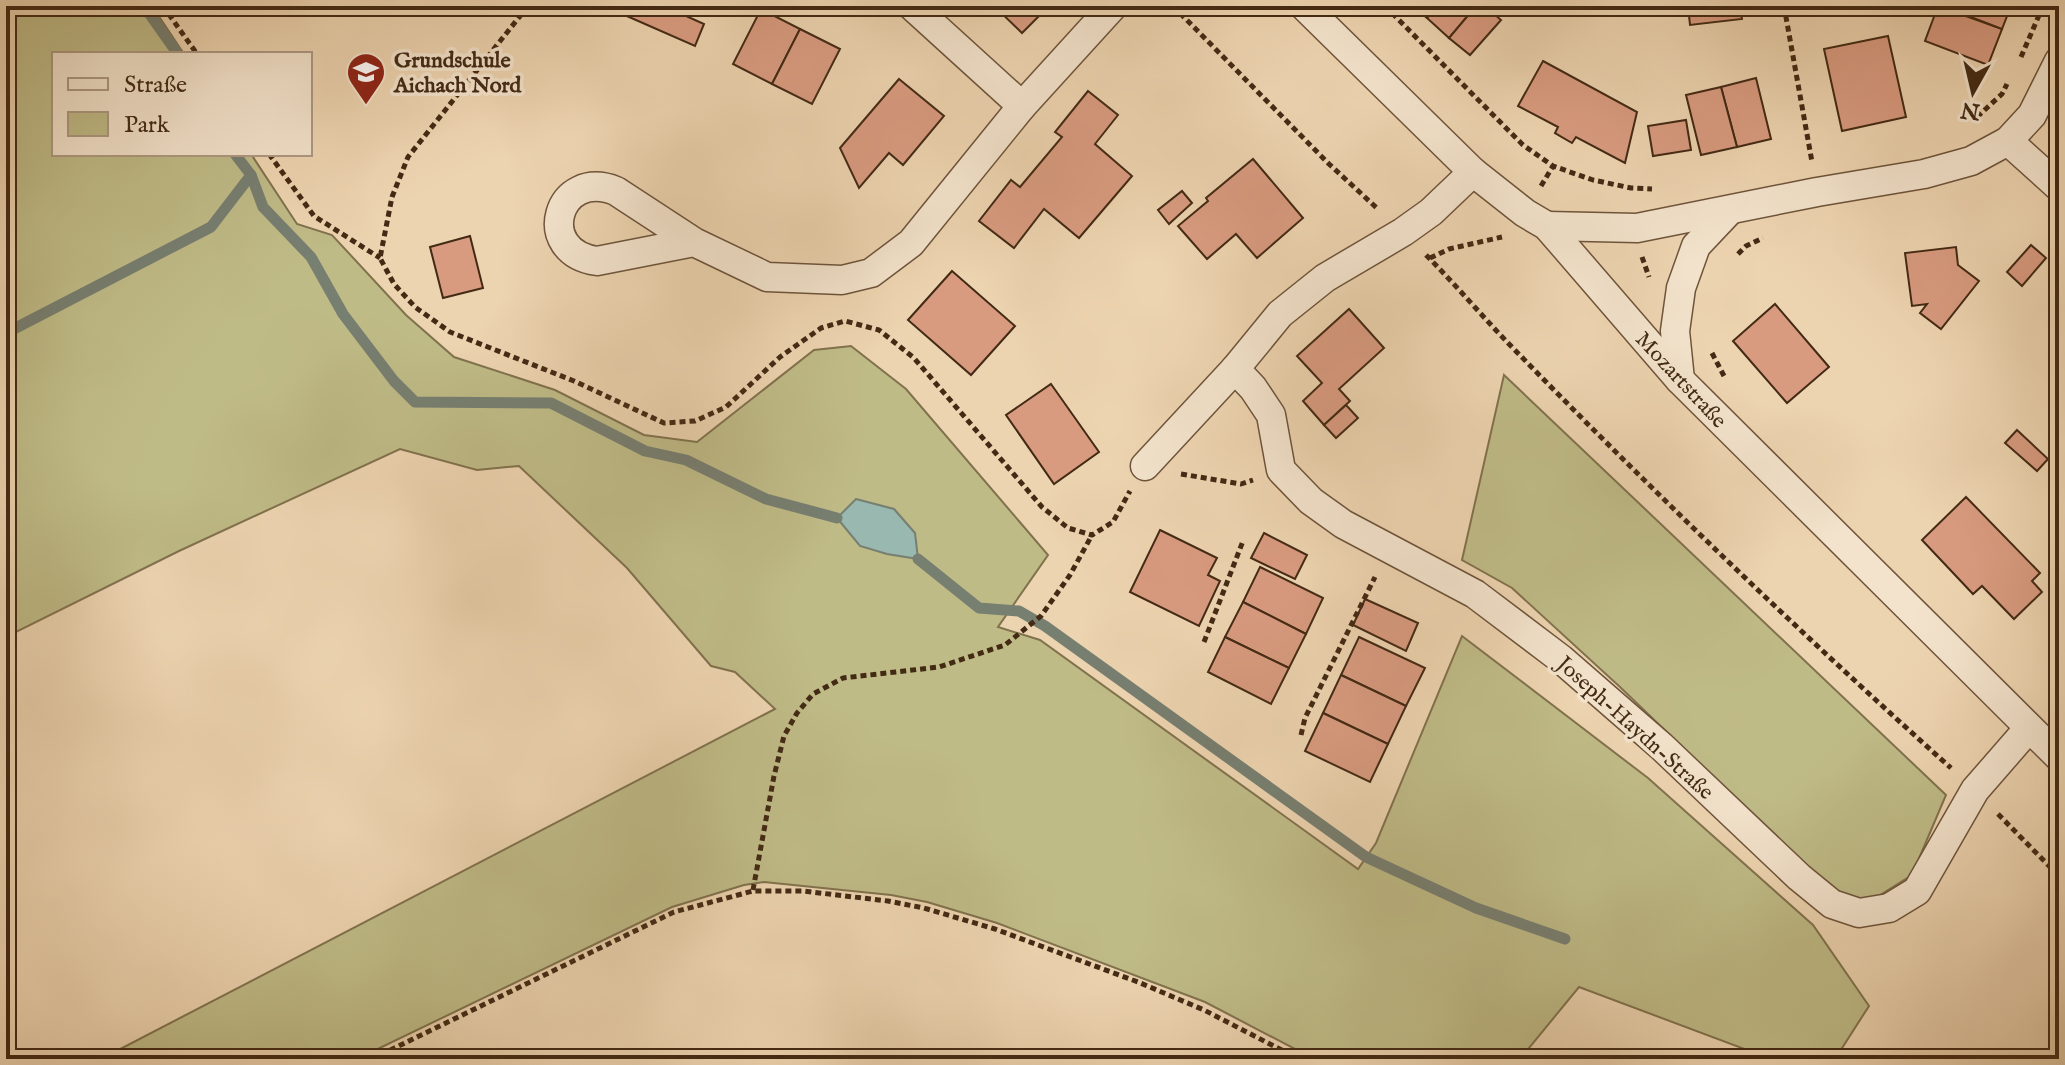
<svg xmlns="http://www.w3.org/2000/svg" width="2065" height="1065" font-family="'IM FELL English',serif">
  <rect width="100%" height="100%" fill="#edd4b0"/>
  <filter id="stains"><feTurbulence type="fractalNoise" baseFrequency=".0025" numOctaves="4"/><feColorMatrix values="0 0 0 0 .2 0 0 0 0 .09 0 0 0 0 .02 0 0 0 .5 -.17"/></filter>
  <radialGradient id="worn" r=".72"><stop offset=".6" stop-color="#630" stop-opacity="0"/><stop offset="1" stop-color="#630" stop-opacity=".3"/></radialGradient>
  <!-- green -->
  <g fill="#bfbb87" stroke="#81724e" stroke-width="2">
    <polygon points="6,6 152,6 184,54 54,54 54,154 251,154 297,224 332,235 406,315 454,357 555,390 644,435 697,442 814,350 851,346 906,389 1048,555 998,627 1040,640 1358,869 1376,843 1462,636 1648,778 1813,925 1869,1006 1835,1059 1771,1059 1579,987 1520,1059 1314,1059 1205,1002 997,923 927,902 891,895 764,882 744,885 672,907 357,1059 101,1059 775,709 735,672 711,666 627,568 519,466 477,470 400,449 179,551 6,637"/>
    <polygon points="1504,375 1946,795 1912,875 1869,902 1829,888 1620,687 1512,588 1462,560"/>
  </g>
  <!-- water -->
  <polygon fill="#99b8af" stroke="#777f71" stroke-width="2" points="856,499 894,509 915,533 918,559 887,554 860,546 837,518"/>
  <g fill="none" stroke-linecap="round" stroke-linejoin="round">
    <!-- stream -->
    <g stroke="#777f71" stroke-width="11">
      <polyline points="144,6 178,54"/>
      <polyline points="235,154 251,175 263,207 311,257 343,314 394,381 415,402 551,403 645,451 686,460 766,499 837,518"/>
      <polyline points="6,333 211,227 251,175"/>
      <polyline points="918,559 979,608 1019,611 1045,626 1366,857 1476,908 1565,939"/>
    </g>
  </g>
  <!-- building -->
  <g fill="#d99b80" stroke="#432a14" stroke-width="2">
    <polygon points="604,6 664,6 704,24 695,46"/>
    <polygon points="994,6 1049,6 1022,33"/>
    <polygon points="1412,6 1438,6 1427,18"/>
    <polygon points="1438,6 1476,6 1449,38 1427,18"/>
    <polygon points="1476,6 1485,6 1501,20 1470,55 1449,38"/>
    <polygon points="1688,6 1740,6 1742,19 1690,25"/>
    <polygon points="1795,6 1828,6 1797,12"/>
    <polygon points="1938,6 2002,29 1988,65 1925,41"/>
    <polygon points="1942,6 2011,6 2002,29"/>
    <polygon points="761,9 800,29 772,84 733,64"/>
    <polygon points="800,29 840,49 812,104 772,84"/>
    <polygon points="1888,36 1906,117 1842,131 1824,49"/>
    <polygon points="1543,61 1637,112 1625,163 1576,137 1572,143 1555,133 1558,127 1518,106"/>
    <polygon points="1756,78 1771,139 1737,147 1721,87"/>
    <polygon points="899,79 944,116 903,165 889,153 859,188 840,148"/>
    <polygon points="1721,87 1737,147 1701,155 1686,95"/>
    <polygon points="1088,91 1118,115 1095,144 1132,176 1079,238 1044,209 1014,248 979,221 1011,180 1020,187 1062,137 1055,132"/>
    <polygon points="1686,120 1691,150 1653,156 1648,126"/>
    <polygon points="1253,159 1303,218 1257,258 1236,234 1207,259 1178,226 1208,201 1206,198"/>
    <polygon points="1182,191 1192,203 1169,224 1158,210"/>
    <polygon points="470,236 483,288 443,298 430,247"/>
    <polygon points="2031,245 2046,258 2022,286 2007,272"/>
    <polygon points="1956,247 1958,265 1979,281 1941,329 1920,313 1927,304 1912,306 1905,253"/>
    <polygon points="952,271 1015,326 971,375 908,320"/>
    <polygon points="1775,304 1829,367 1787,403 1733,341"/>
    <polygon points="1349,309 1384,348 1339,389 1350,401 1324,425 1303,401 1322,383 1297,356"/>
    <polygon points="1051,384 1099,452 1054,484 1006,415"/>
    <polygon points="1346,405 1358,418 1336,438 1324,425"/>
    <polygon points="2017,430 2048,459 2037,471 2005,443"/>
    <polygon points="1966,497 2040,573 2032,581 2042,592 2014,619 1982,586 1973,594 1922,540"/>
    <polygon points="1160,530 1217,558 1208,575 1220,581 1199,626 1130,592"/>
    <polygon points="1264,533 1307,555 1295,579 1251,558"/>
    <polygon points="1260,567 1323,598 1306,634 1243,602"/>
    <polygon points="1365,599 1418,623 1406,651 1353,625"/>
    <polygon points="1243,602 1306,634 1289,668 1225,637"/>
    <polygon points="1225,637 1289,668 1271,704 1208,672"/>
    <polygon points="1359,637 1425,668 1406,706 1341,675"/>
    <polygon points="1341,675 1406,706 1388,744 1323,713"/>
    <polygon points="1323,713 1388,744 1370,782 1305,751"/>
  </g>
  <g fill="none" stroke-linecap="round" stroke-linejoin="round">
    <defs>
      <g id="minor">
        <polyline points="912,6 1022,106"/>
        <polyline points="1304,6 1473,172 1525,213 1547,226 1680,380 2059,757"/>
        <polyline points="2008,141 2059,187"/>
        <polyline points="1547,226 1637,228 1817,192 1924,174 1971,161 2008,141 2032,115 2059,61"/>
        <path d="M694,242l-97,19c-64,-9 -40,-94 19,-70l78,51 73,35 75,3 29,-7 40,-30 111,-137 91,-100"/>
        <polyline points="1235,369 1253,388 1271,415 1281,470 1311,501 1343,524 1475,594 1561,659 1661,746 1799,877 1832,904 1859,913 1889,908 1917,891 1975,790 2029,728"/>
        <polyline points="1680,380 1675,331 1681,288 1696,246 1729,211"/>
        <polyline points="1145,466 1235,369 1280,314 1325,278 1403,232 1431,212 1473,172"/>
      </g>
    </defs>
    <!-- minor casing -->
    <use href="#minor" stroke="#6e543b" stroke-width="31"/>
    <!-- path -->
    <g stroke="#432a14" stroke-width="5" stroke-dasharray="6 4" stroke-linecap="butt">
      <polyline points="163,6 197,54"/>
      <polyline points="528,6 408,157 392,197 380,258 394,284 415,307 450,332 574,381 664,423 695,421 726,407 780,357 821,328 845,321 879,330 914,358 1042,507 1068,528 1092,535 1113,522 1130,491"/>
      <polyline points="1173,6 1329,164 1379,210"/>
      <polyline points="1385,6 1523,145 1553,166 1593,180 1631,188 1652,189"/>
      <polyline points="1784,6 1812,162"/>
      <polyline points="2021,57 2043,6"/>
      <polyline points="1977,117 2002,94 2007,84"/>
      <polyline points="269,154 314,216 380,258"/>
      <polyline points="1541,186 1553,166"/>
      <polyline points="1738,254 1746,246 1763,238"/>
      <path d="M1426,255c29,29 55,60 83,89 142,146 290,288 442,424"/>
      <polyline points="1642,257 1649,277"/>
      <polyline points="1430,258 1449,249 1502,237"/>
      <polyline points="1712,353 1724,376"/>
      <polyline points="1181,474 1241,484 1253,480"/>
      <polyline points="1204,642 1243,541"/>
      <polyline points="1301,735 1305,718 1375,577"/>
      <polyline points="1998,814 2059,876"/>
      <polyline points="753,890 774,776 784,736 797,713 813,694 843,678 939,667 1005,645 1041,616 1070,575 1092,535"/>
      <polyline points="372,1059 674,912 753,891 803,891 888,901 924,908 995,929 1138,982 1204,1010 1299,1059"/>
    </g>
    <!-- minor -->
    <use href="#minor" stroke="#f3e3cc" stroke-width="28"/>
  </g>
  <!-- icons -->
  <defs>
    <symbol id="school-pin" viewBox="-11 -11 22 30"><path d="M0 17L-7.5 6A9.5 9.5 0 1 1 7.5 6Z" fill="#8f2418" stroke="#f3e3cc"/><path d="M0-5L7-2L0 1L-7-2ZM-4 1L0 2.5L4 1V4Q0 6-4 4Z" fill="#fff"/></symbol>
  </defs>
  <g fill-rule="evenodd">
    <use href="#school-pin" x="344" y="50" width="44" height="60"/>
  </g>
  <g text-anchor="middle" stroke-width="7" stroke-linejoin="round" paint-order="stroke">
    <!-- poi labels -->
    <g font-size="22" font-weight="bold" fill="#432a14" stroke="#f3e3cc" text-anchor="start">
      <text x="394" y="67">Grundschule<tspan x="394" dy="25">Aichach Nord</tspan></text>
    </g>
    <!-- street labels -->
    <g font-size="22" fill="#432a14" stroke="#f3e3cc">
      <text transform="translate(1682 379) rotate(47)" y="8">Mozartstraße</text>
      <text transform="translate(1636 727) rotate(42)" y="8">Joseph-Haydn-Straße</text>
    </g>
  </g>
  <!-- margin -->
  <rect width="2065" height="1065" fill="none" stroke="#edd4b0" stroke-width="32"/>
  <rect x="8" y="8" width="2049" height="1049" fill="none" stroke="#432a14" stroke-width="4"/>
  <rect x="16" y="16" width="2033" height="1033" fill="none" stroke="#432a14" stroke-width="2"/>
  <!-- legend -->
  <rect x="52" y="52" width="260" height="104" fill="#f3e3cc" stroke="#ad9982" stroke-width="2"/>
  <rect x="68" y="78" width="40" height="12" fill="#f3e3cc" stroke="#ad9982" stroke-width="2"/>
  <text x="124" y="92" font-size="24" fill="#432a14">Straße</text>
  <rect x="68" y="112" width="40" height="24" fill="#bfbb87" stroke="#ad9982" stroke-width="2"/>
  <text x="124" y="132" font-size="24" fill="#432a14">Park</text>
  <!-- north arrow -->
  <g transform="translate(1973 92) rotate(188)" stroke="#f3e3cc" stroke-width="6" paint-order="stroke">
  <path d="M0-6L14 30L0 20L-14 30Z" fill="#432a14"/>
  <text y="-12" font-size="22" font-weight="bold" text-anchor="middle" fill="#432a14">N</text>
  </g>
  <rect width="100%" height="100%" filter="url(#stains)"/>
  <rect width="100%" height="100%" fill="url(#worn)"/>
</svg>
